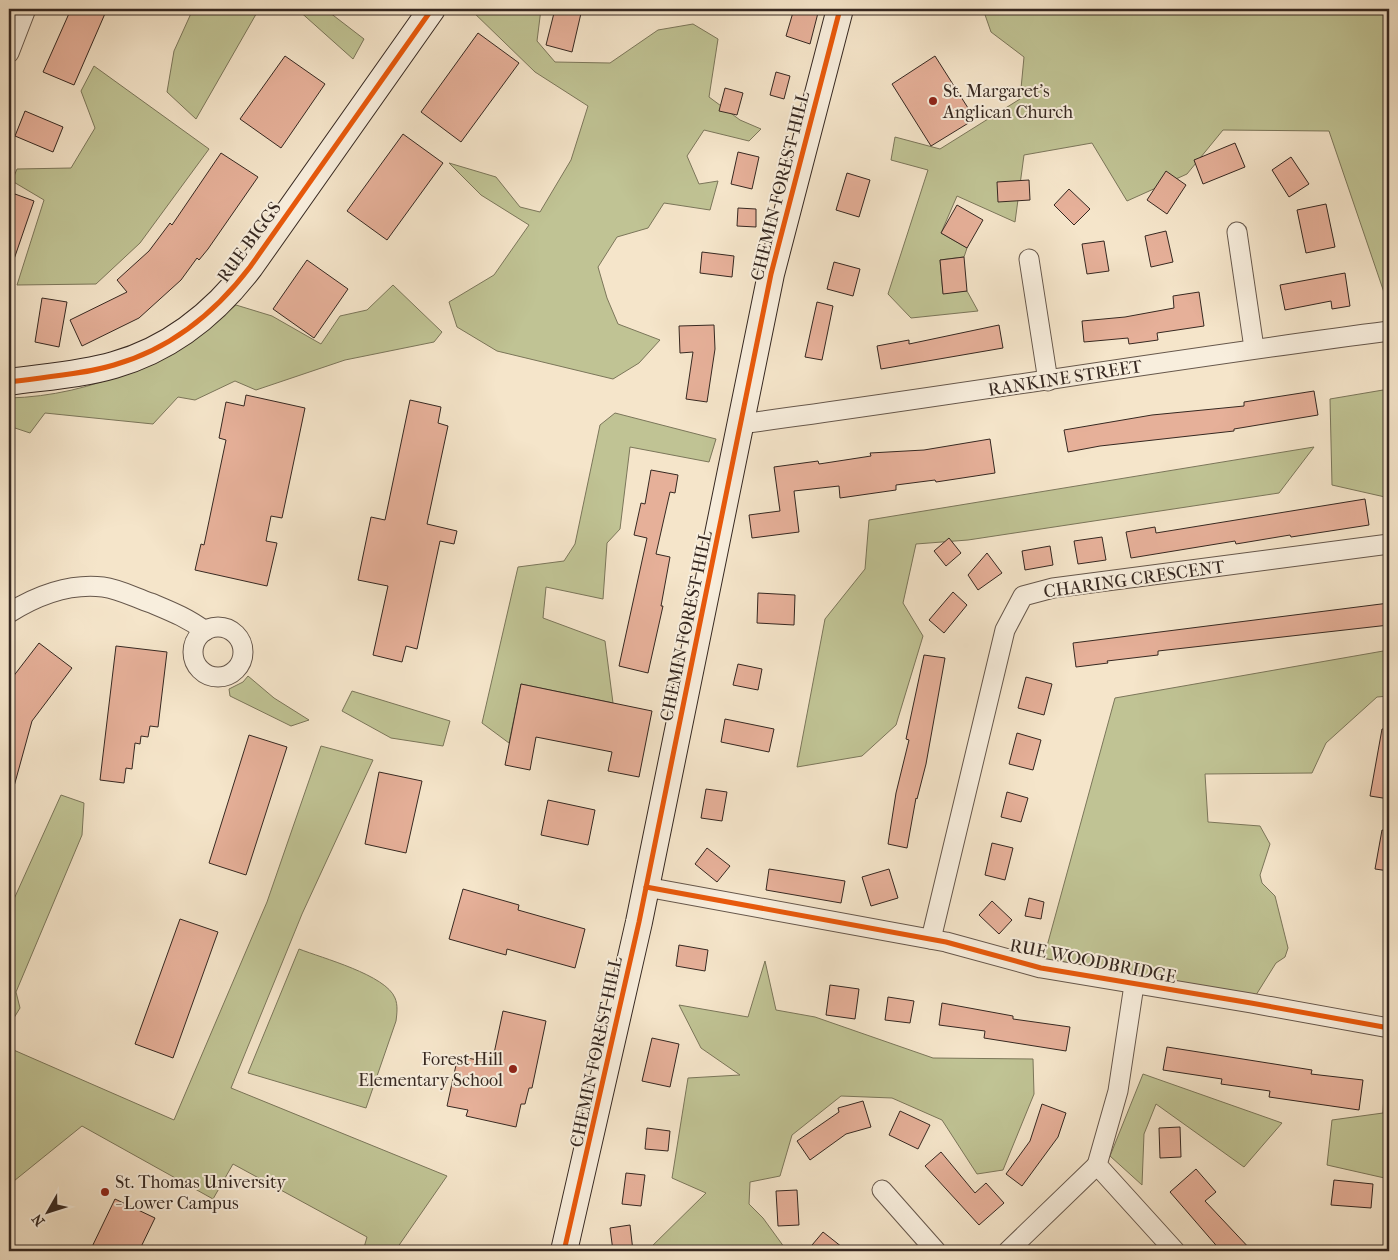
<svg xmlns="http://www.w3.org/2000/svg" width="1398" height="1260" font-family="'IM FELL French Canon',serif">
  <rect width="100%" height="100%" fill="#f5e5ca"/>
  <filter id="stains"><feTurbulence type="fractalNoise" baseFrequency=".004" numOctaves="4"/><feColorMatrix values="0 0 0 0 .2 0 0 0 0 .09 0 0 0 0 .02 0 0 0 .5 -.17"/></filter>
  <radialGradient id="worn" r=".72"><stop offset=".6" stop-color="#630" stop-opacity="0"/><stop offset="1" stop-color="#630" stop-opacity=".3"/></radialGradient>
  <!-- green -->
  <g fill="#c0c394" stroke="#7b765a">
    <polygon points="193,9 259,9 196,119 167,92 174,51"/>
    <polygon points="297,9 325,9 364,39 353,59"/>
    <polygon points="470,9 541,9 537,41 555,62 610,63 658,30 693,24 718,39 709,97 740,120 761,129 749,141 704,130 687,156 699,184 718,181 710,210 664,203 648,228 617,237 598,267 607,298 618,324 660,340 639,363 613,379 497,351 457,327 449,302 494,275 529,225 481,195 449,163 496,177 520,207 540,212 571,160 588,106 535,72"/>
    <polygon points="983,9 1389,9 1389,307 1329,131 1223,130 1187,174 1127,201 1092,143 1024,155 1015,222 957,196 941,233 967,248 964,257 940,260 943,293 967,291 978,311 911,318 888,294 928,170 891,160 895,137 940,149 1020,99 1024,57 991,32"/>
    <polygon points="94,66 209,149 140,243 96,284 17,285 44,200 12,181 17,169 71,168 95,128 81,91"/>
    <path d="M393,285l49,47 -8,10 -89,18 -89,30 -21,-9 -40,19 -17,-3 -25,27 -108,-11 -15,20 -21,-7v-28c84,-2 164,-39 227,-93l36,11 49,28 19,-28 27,-6z"/>
    <polygon points="1389,389 1389,500 1385,497 1332,485 1330,399"/>
    <polygon points="615,413 716,439 709,462 630,447 620,529 607,543 603,599 546,587 543,618 605,641 613,703 521,684 509,743 482,723 518,567 564,561 575,544 600,425"/>
    <polygon points="1314,447 1279,493 968,540 916,544 903,603 923,636 896,725 862,756 797,767 825,619 865,569 869,520"/>
    <polygon points="1389,650 1389,696 1377,697 1326,743 1312,773 1205,774 1208,822 1260,826 1270,844 1260,875 1262,883 1275,896 1288,948 1285,957 1276,963 1251,1003 1041,968 1115,698"/>
    <polygon points="248,676 274,698 309,720 291,726 230,696 229,689 243,682"/>
    <polygon points="352,691 450,721 443,746 391,738 342,711"/>
    <polygon points="321,746 373,760 302,914 231,1088 447,1176 395,1251 363,1251 367,1237 233,1164 213,1199 82,1126 9,1185 9,1048 174,1120 267,902"/>
    <polygon points="61,795 84,803 82,835 16,992 20,1008 9,1026 9,910"/>
    <path d="M299,949c23,9 87,26 96,49 3,7 2,15 1,23l-30,87 -118,-35z"/>
    <polygon points="765,961 776,1010 815,1017 933,1058 1033,1059 1034,1094 1003,1170 977,1174 942,1120 892,1098 841,1096 792,1135 780,1176 750,1182 749,1204 763,1218 787,1251 647,1251 706,1193 672,1178 688,1078 740,1075 701,1048 679,1005 748,1017"/>
    <polygon points="1386,1056 1389,1058 1389,1179 1327,1165 1332,1120 1383,1113"/>
    <polygon points="1143,1074 1282,1123 1244,1167 1156,1104 1144,1134 1142,1185 1110,1156"/>
  </g>
  <!-- building -->
  <g fill="#e6b099" stroke="#362821">
    <polygon points="71,9 107,9 74,85 43,72"/>
    <polygon points="555,9 582,9 572,52 546,45"/>
    <polygon points="794,9 819,9 810,44 786,36"/>
    <polygon points="478,33 519,63 461,142 421,112"/>
    <polygon points="285,56 325,84 281,148 240,119"/>
    <polygon points="935,56 975,119 931,146 892,84"/>
    <polygon points="776,72 790,76 784,99 770,95"/>
    <polygon points="725,88 743,93 737,115 719,111"/>
    <polygon points="25,111 63,127 53,152 15,136"/>
    <polygon points="403,134 443,163 387,240 347,211"/>
    <polygon points="1235,143 1245,167 1203,184 1194,160"/>
    <polygon points="738,152 759,157 752,189 731,184"/>
    <polygon points="221,153 258,177 208,249 199,260 197,258 181,280 139,318 82,346 70,320 127,292 117,280 149,251 170,223 172,225"/>
    <polygon points="1291,157 1309,184 1289,197 1272,170"/>
    <polygon points="1166,171 1186,185 1167,214 1147,200"/>
    <polygon points="847,173 870,180 859,217 836,210"/>
    <polygon points="1029,180 1030,200 998,202 997,182"/>
    <polygon points="1069,189 1090,209 1074,225 1054,205"/>
    <polygon points="15,194 34,201 11,268 9,268 9,211"/>
    <polygon points="1326,204 1335,247 1306,253 1297,210"/>
    <polygon points="957,205 983,220 967,248 941,233"/>
    <polygon points="738,208 756,209 756,227 737,226"/>
    <polygon points="1166,231 1173,262 1151,267 1145,236"/>
    <polygon points="1104,241 1109,271 1087,274 1082,244"/>
    <polygon points="702,252 734,256 732,277 700,273"/>
    <polygon points="964,257 967,291 943,294 940,260"/>
    <polygon points="307,260 348,289 314,338 273,309"/>
    <polygon points="834,262 860,269 853,296 827,289"/>
    <polygon points="1345,273 1350,306 1332,309 1331,301 1285,310 1280,285"/>
    <polygon points="1199,292 1204,326 1157,333 1158,340 1129,344 1128,338 1084,342 1082,321 1125,317 1174,308 1173,296"/>
    <polygon points="42,298 67,302 59,347 35,342"/>
    <polygon points="817,302 833,306 822,360 805,357"/>
    <polygon points="714,325 715,349 707,402 686,399 693,352 680,353 679,326"/>
    <polygon points="999,325 1003,348 881,369 877,346 909,340 909,344"/>
    <polygon points="1314,391 1318,415 1234,429 1234,431 1100,446 1068,452 1064,430 1152,415 1244,406 1244,402"/>
    <polygon points="246,395 305,408 282,518 271,516 266,541 277,543 267,586 195,570 201,544 204,545 226,440 219,438 226,402 244,406"/>
    <polygon points="410,400 441,407 438,423 448,426 427,524 457,531 454,544 440,541 417,649 406,646 402,662 373,655 388,586 358,580 371,517 385,520"/>
    <polygon points="990,439 995,473 936,482 935,480 896,485 896,490 840,498 839,486 794,491 799,532 752,538 749,515 780,511 774,467 818,461 819,464 871,456 870,453 924,450"/>
    <polygon points="651,470 678,475 675,493 670,492 656,554 670,557 661,606 663,606 648,673 619,666 647,538 634,535 641,503 645,504"/>
    <polygon points="1365,499 1369,525 1291,537 1290,535 1236,544 1235,541 1131,558 1126,532 1155,527 1156,533"/>
    <polygon points="1102,537 1106,560 1078,564 1074,541"/>
    <polygon points="949,538 961,553 946,566 934,551"/>
    <polygon points="1050,546 1053,565 1025,570 1022,551"/>
    <polygon points="987,553 1002,573 978,590 968,575"/>
    <polygon points="953,592 967,605 944,633 929,620"/>
    <polygon points="758,593 795,595 794,625 757,623"/>
    <polygon points="1389,603 1389,625 1158,651 1158,655 1107,661 1108,663 1076,667 1073,643"/>
    <polygon points="39,643 72,668 32,721 13,790 9,789 9,682"/>
    <polygon points="116,646 167,652 158,727 150,726 148,737 141,736 140,744 135,743 132,769 126,768 124,783 100,780"/>
    <polygon points="924,655 945,658 926,764 917,799 916,798 907,848 888,844 896,793 909,740 906,739"/>
    <polygon points="738,664 762,669 758,690 733,685"/>
    <polygon points="1026,677 1052,684 1044,715 1018,708"/>
    <polygon points="521,684 652,711 639,777 608,771 612,752 536,737 530,770 505,765"/>
    <polygon points="725,719 774,729 769,752 721,742"/>
    <polygon points="1382,729 1389,729 1389,799 1370,796"/>
    <polygon points="1017,733 1041,740 1033,770 1009,764"/>
    <polygon points="249,735 287,747 246,875 209,863"/>
    <polygon points="379,772 422,781 406,853 365,844"/>
    <polygon points="706,789 727,792 722,821 701,818"/>
    <polygon points="1007,792 1028,798 1021,822 1001,817"/>
    <polygon points="548,800 595,810 588,845 541,835"/>
    <polygon points="1382,830 1389,831 1389,871 1375,869"/>
    <polygon points="992,843 1013,848 1005,880 985,875"/>
    <polygon points="707,848 730,866 717,882 695,864"/>
    <polygon points="769,869 845,881 841,903 766,890"/>
    <polygon points="889,869 898,898 871,906 862,877"/>
    <polygon points="463,889 519,905 518,910 585,929 575,968 507,949 506,955 449,939"/>
    <polygon points="1029,898 1044,902 1041,919 1025,916"/>
    <polygon points="992,901 1012,920 999,934 979,915"/>
    <polygon points="180,919 218,932 173,1058 135,1044"/>
    <polygon points="679,945 708,950 705,971 676,966"/>
    <polygon points="830,985 859,989 855,1019 826,1015"/>
    <polygon points="888,997 914,1001 910,1023 885,1020"/>
    <polygon points="942,1003 1013,1016 1013,1019 1070,1027 1066,1051 984,1038 985,1031 939,1025"/>
    <polygon points="503,1011 546,1021 532,1088 529,1088 525,1104 521,1104 516,1127 466,1116 468,1110 447,1106 458,1056 492,1063"/>
    <polygon points="652,1038 679,1044 670,1087 642,1081"/>
    <polygon points="1167,1047 1312,1070 1311,1074 1363,1080 1359,1110 1269,1097 1270,1091 1221,1084 1222,1079 1163,1070"/>
    <polygon points="863,1101 871,1127 846,1134 810,1160 797,1141 839,1112 838,1108"/>
    <polygon points="1042,1104 1066,1113 1058,1137 1022,1186 1006,1174 1030,1141"/>
    <polygon points="900,1111 930,1125 918,1149 889,1135"/>
    <polygon points="1180,1127 1181,1157 1160,1158 1159,1128"/>
    <polygon points="647,1128 670,1131 668,1151 645,1149"/>
    <polygon points="941,1152 975,1193 986,1183 1004,1203 979,1225 925,1166"/>
    <polygon points="1196,1169 1216,1192 1205,1201 1252,1251 1221,1251 1170,1192"/>
    <polygon points="626,1173 645,1175 641,1206 622,1204"/>
    <polygon points="1334,1180 1373,1184 1371,1208 1331,1205"/>
    <polygon points="797,1190 799,1225 778,1226 776,1191"/>
    <polygon points="115,1199 155,1218 139,1251 90,1251"/>
    <polygon points="630,1225 633,1251 613,1251 610,1228"/>
    <polygon points="823,1232 847,1251 807,1251"/>
  </g>
  <g fill="none" stroke-linecap="round" stroke-linejoin="round">
    <defs>
      <g id="street">
        <polyline points="9,53 26,9"/>
        <polyline points="1237,232 1254,348"/>
        <polyline points="1029,259 1048,381"/>
        <path d="M741,424c217,-29 432,-65 648,-93"/>
        <path d="M9,613c27,-17 61,-30 94,-26 16,2 33,11 48,16 19,8 37,15 54,28"/>
        <circle cx="218" cy="652" r="25"/>
        <polyline points="646,887 946,942 1041,968 1251,1003 1389,1028"/>
        <polyline points="931,939 1005,630 1023,596 1053,588 1389,544"/>
        <polyline points="1134,985 1118,1091 1097,1165 1175,1251"/>
        <polyline points="882,1190 936,1251"/>
        <polyline points="1008,1251 1097,1165"/>
      </g>
      <g id="secondary">
        <path d="M9,382c34,-5 71,-7 105,-17 56,-16 101,-52 136,-98l182,-258"/>
        <polyline points="564,1251 639,922 771,274 840,9"/>
      </g>
    </defs>
    <!-- street casing -->
    <use href="#street" stroke="#66574b" stroke-width="21"/>
    <!-- secondary casing -->
    <use href="#secondary" stroke="#362821" stroke-width="28"/>
    <!-- street -->
    <use href="#street" stroke="#f8eedd" stroke-width="19"/>
    <!-- secondary -->
    <use href="#secondary" stroke="#f8eedd" stroke-width="26"/>
    <defs>
      <g id="cycleway">
        <path d="M9,382c34,-5 71,-7 105,-17 56,-16 101,-52 136,-98l182,-258"/>
        <polyline points="646,887 946,942 1041,968 1251,1003 1389,1028"/>
        <polyline points="564,1251 639,922 771,274 840,9"/>
      </g>
    </defs>
    <!-- cycleway casing -->
    <use href="#cycleway" stroke="#f8eedd" stroke-width="8"/>
    <!-- cycleway -->
    <use href="#cycleway" stroke="#e8590c" stroke-width="5"/>
  </g>
  <!-- markers -->
  <g fill="#8f2418" stroke="#f8eedd" stroke-width="2">
    <circle cx="933" cy="101" r="5"/>
    <circle cx="513" cy="1069" r="5"/>
    <circle cx="105" cy="1192" r="5"/>
  </g>
  <g text-anchor="middle" stroke-width="4" stroke-linejoin="round" paint-order="stroke">
    <!-- poi labels -->
    <g font-size="18" fill="#362821" stroke="#f8eedd" text-anchor="start">
      <text x="943" y="97">St. Margaret's<tspan x="943" dy="21">Anglican Church</tspan></text>
      <text x="503" y="1065" text-anchor="end">Forest Hill<tspan x="503" dy="21">Elementary School</tspan></text>
      <text x="115" y="1188">St. Thomas University<tspan x="115" dy="21">- Lower Campus</tspan></text>
    </g>
    <!-- street labels -->
    <g font-size="18" fill="#362821" stroke="#f8eedd">
      <text transform="translate(780 186) rotate(-76)" y="6">CHEMIN FOREST HILL</text>
      <text transform="translate(249 242) rotate(-54)" y="6">RUE BIGGS</text>
      <text transform="translate(1065 378) rotate(-9)" y="6">RANKINE STREET</text>
      <text transform="translate(1134 579) rotate(-8)" y="6">CHARING CRESCENT</text>
      <text transform="translate(686 626) rotate(-78)" y="6">CHEMIN FOREST HILL</text>
      <text transform="translate(1093 961) rotate(11)" y="6">RUE WOODBRIDGE</text>
      <text transform="translate(596 1052) rotate(-78)" y="6">CHEMIN FOREST HILL</text>
    </g>
  </g>
  <!-- margin -->
  <rect width="1398" height="1260" fill="none" stroke="#f5e5ca" stroke-width="30"/>
  <rect x="10" y="10" width="1378" height="1240" fill="none" stroke="#362821" stroke-width="2.5"/>
  <rect x="15" y="15" width="1368" height="1230" fill="none" stroke="#362821"/>
  <!-- north arrow -->
  <g transform="translate(48 1212) rotate(231)" stroke="#f8eedd" stroke-width="4" paint-order="stroke">
  <path d="M0-4L9 19L0 12L-9 19Z" fill="#362821"/>
  <text y="-8" font-size="14" font-weight="bold" text-anchor="middle" fill="#362821">N</text>
  </g>
  <rect width="100%" height="100%" filter="url(#stains)"/>
  <rect width="100%" height="100%" fill="url(#worn)"/>
</svg>
